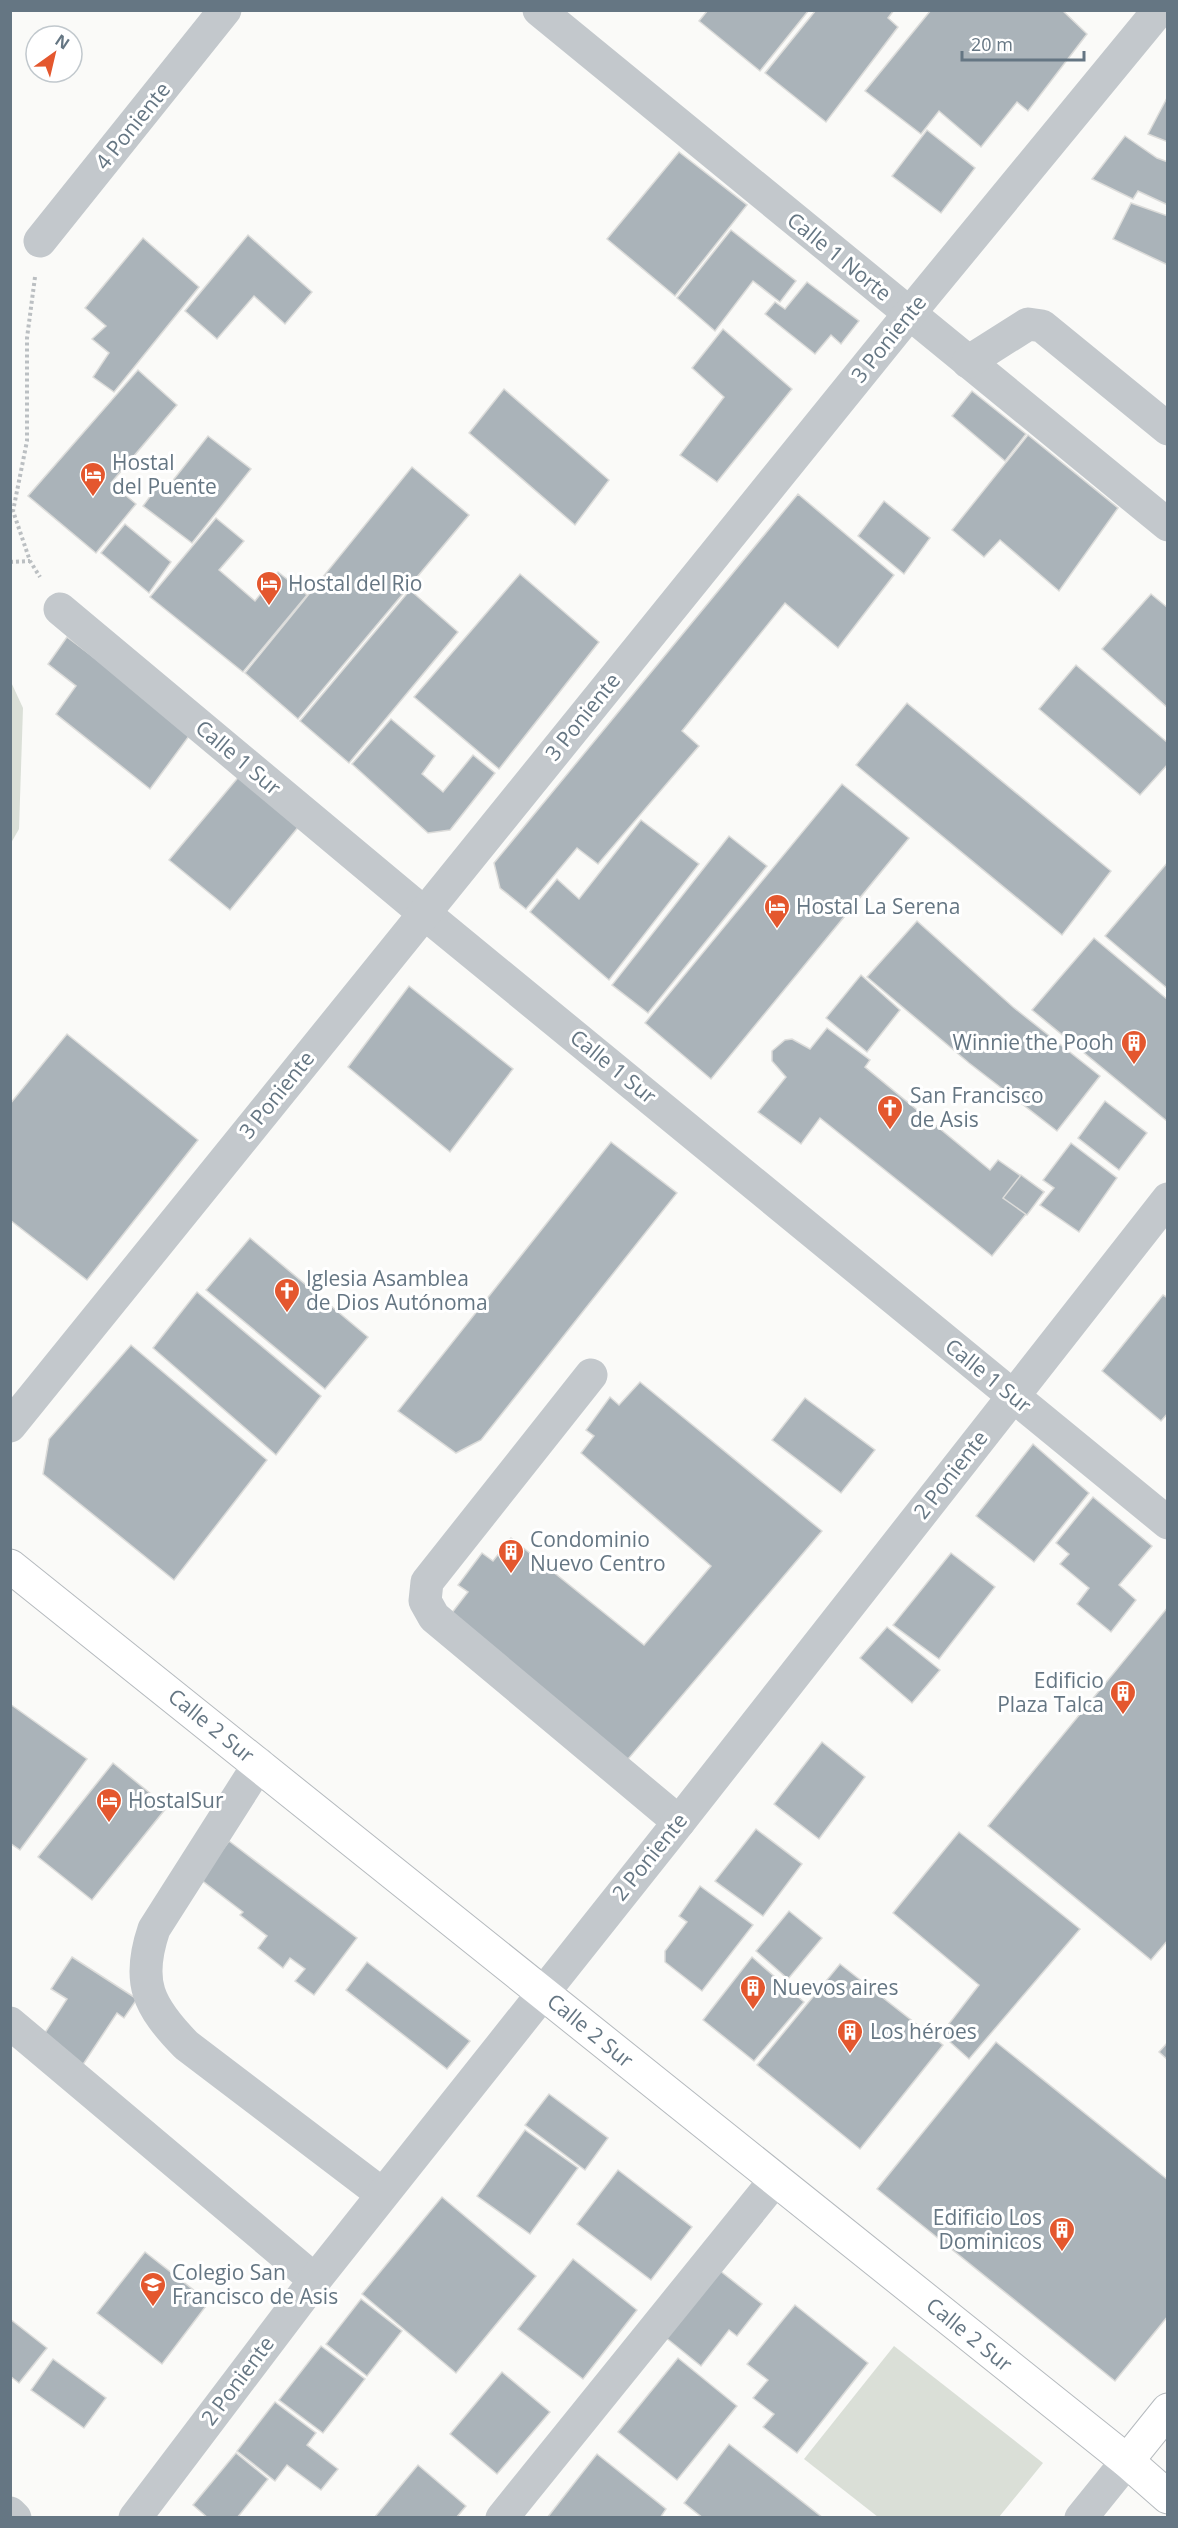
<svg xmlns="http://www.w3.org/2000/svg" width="1178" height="2528" font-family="'Open Sans',sans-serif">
  <rect width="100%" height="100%" fill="#fafaf8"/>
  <!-- green -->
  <g fill="#dadfd7">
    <polygon points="11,682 23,708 19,829 11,843"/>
    <polygon points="894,2346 1043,2463 999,2517 878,2517 804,2459"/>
  </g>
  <!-- building -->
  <g fill="#aab3b9" stroke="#dcdcda" stroke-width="1.5">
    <polygon points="708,10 809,10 760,71 699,21"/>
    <polygon points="816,10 894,10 888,18 898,27 826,122 765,73"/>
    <polygon points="931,10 1062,10 1087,34 1028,111 1017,102 981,147 939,111 921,134 865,91"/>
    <polygon points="1168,96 1168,142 1148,134"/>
    <polygon points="927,130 975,168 941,213 892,176"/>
    <polygon points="1125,136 1157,158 1168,162 1168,205 1138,191 1133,199 1092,179"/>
    <polygon points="679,152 747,205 675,296 607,239"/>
    <polygon points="1131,203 1168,216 1168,265 1113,239"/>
    <polygon points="731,230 796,281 780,302 753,281 715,331 677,298"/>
    <polygon points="248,235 312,292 285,324 254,296 217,339 185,311"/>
    <polygon points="143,238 199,287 114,392 93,377 109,353 92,339 106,326 85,308"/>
    <polygon points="807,282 859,321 841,344 831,335 815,354 765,314 775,302 785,309"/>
    <polygon points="723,329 792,389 717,482 680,455 724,397 692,368"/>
    <polygon points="138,370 177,405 111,483 136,504 96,553 28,496"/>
    <polygon points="504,389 609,480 575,525 469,433"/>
    <polygon points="972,391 1026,434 1005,461 952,416"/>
    <polygon points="1028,435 1118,508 1059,591 1000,540 984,557 952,530"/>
    <polygon points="208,436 251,469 192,543 143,506 160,483 167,488"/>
    <polygon points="412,467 469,515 298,719 245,673"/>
    <polygon points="798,494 894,575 838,648 785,603 682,731 699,746 598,864 577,848 526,909 500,888 494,863"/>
    <polygon points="884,501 930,538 904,574 858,536"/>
    <polygon points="216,518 244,541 219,570 255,601 278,572 307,595 243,672 150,597"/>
    <polygon points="125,524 171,562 149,593 101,553"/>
    <polygon points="520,574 599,642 499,769 414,697"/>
    <polygon points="410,590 458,632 349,763 300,721"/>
    <polygon points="1151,594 1168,608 1168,708 1102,649"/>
    <polygon points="67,637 192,732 150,789 56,714 76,686 48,664"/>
    <polygon points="1076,665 1168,743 1168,764 1140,795 1039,709"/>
    <polygon points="907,703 1111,871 1062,935 856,765"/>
    <polygon points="391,719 435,756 422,774 443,792 473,755 495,773 450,830 428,833 352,764"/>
    <polygon points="241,774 300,825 230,910 169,860"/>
    <polygon points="842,784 909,838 711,1079 645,1023"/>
    <polygon points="641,820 699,864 609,980 530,912 557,879 579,899"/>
    <polygon points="729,836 767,866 648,1013 612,985"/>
    <polygon points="1168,862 1168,989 1105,936"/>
    <polygon points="917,921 1013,1007 1100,1076 1057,1131 969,1063 867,977"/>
    <polygon points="1094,938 1168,1000 1168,1122 1032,1010"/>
    <polygon points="861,975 900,1010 867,1052 826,1018"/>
    <polygon points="409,986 513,1069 450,1152 348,1067"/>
    <polygon points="827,1028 870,1060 865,1067 990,1170 998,1160 1044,1192 992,1256 820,1118 801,1144 758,1112 786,1077 772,1061 772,1051 785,1040 792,1039 810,1049"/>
    <polygon points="67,1034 198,1140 87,1280 10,1220 10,1104"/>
    <polygon points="1105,1101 1147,1133 1119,1170 1078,1138"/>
    <polygon points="611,1142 677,1193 481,1440 456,1453 398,1411"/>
    <polygon points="1071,1143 1117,1178 1079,1232 1040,1205 1054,1188 1043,1180"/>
    <polygon points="1021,1175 1044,1192 1027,1215 1003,1198"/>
    <polygon points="250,1238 368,1337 325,1389 206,1290"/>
    <polygon points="197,1292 321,1396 276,1455 153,1348"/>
    <polygon points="1163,1295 1168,1298 1168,1413 1161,1421 1102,1371"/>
    <polygon points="131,1345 267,1460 174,1580 43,1474 49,1439"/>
    <polygon points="640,1382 822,1531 623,1765 451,1614 468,1592 458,1585 482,1553 493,1561 511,1538 644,1645 711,1566 581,1453 594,1436 586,1430 610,1397 619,1405"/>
    <polygon points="805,1398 875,1450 841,1493 772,1440"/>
    <polygon points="1033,1444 1089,1493 1034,1562 976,1516"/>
    <polygon points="1093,1497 1152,1546 1119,1585 1136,1600 1111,1632 1077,1604 1089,1588 1060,1564 1069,1554 1056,1543"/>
    <polygon points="951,1553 995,1587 939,1659 893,1625"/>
    <polygon points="1168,1607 1168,1940 1151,1960 988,1826"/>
    <polygon points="887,1627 940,1670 912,1703 860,1658"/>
    <polygon points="10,1704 87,1759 20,1850 10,1843"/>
    <polygon points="822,1742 865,1777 819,1839 774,1804"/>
    <polygon points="113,1763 167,1807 92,1900 38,1857"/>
    <polygon points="756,1829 802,1864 763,1916 715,1881"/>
    <polygon points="959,1832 1080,1929 969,2059 941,2034 979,1985 893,1913"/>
    <polygon points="229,1841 357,1938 314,1995 295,1981 305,1969 290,1958 283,1968 258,1948 267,1936 240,1915 243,1912 200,1879"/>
    <polygon points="700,1886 753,1925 702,1991 665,1962 665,1951 687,1922 679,1916"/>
    <polygon points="789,1911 822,1938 788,1979 756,1951"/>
    <polygon points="72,1957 137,1999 124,2018 117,2013 80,2069 39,2042 67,1999 51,1989"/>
    <polygon points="752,1957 804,2002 754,2061 703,2020"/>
    <polygon points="367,1962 470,2041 447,2069 346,1990"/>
    <polygon points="840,1964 943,2045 860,2149 757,2065"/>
    <polygon points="996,2042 1168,2180 1168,2316 1115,2381 877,2189"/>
    <polygon points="1168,2042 1168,2060 1159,2052"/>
    <polygon points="549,2094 608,2138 585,2170 525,2125"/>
    <polygon points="525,2130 578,2168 530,2234 477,2196"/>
    <polygon points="618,2170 692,2227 651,2280 577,2224"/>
    <polygon points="442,2197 536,2276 456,2373 362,2294"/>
    <polygon points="145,2252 209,2302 162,2364 97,2313"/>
    <polygon points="573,2259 637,2310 583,2379 518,2329"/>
    <polygon points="719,2270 762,2304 737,2336 729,2330 701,2366 665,2337"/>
    <polygon points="361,2299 402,2331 367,2376 326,2344"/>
    <polygon points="795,2305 868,2363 797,2453 763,2427 774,2414 753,2398 768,2380 747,2364"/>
    <polygon points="10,2319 47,2348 19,2383 10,2376"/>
    <polygon points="321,2346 365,2379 323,2433 279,2400"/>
    <polygon points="678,2358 737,2406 677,2480 618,2432"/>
    <polygon points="53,2359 106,2398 84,2428 31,2390"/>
    <polygon points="502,2372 550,2412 497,2474 450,2434"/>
    <polygon points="275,2402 316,2433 307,2445 338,2469 321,2490 287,2465 275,2481 237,2451"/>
    <polygon points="729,2444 823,2518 703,2518 684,2503"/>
    <polygon points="236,2453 268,2479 237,2518 208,2518 193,2505"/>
    <polygon points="597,2454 666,2509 660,2518 547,2518"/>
    <polygon points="418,2465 466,2506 456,2518 374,2518"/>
  </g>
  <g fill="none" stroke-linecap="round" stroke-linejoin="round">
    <defs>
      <g id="major">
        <polyline points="10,1566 1127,2461 1168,2497"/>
        <polyline points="1127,2461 1168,2410"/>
      </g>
    </defs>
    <!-- major casing -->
    <use href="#major" stroke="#b5babe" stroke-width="35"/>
    <!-- path -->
    <g stroke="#bbbfc2" stroke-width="4" stroke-dasharray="3 3" stroke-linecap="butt">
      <polyline points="35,277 27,338 27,441 13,511 30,561 40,577"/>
      <polyline points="10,562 30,561"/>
    </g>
    <!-- minor -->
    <g stroke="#c3c8cc" stroke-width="33">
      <polyline points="539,10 1168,525"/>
      <polyline points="40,241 225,10"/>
      <polyline points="968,362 1028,324 1042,326 1168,429"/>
      <polyline points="60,609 424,913 1168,1523"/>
      <polyline points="591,1375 427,1582 425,1601 434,1617 679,1822"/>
      <polyline points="10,1426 909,314 1159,10"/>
      <path d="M259,1764l-105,165c-18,53 -6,77 32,116l196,149"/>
      <polyline points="10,2023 315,2280"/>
      <polyline points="10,2513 15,2518"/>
      <polyline points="135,2518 315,2280 679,1822 1168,1199"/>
      <polyline points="502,2518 775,2180"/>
      <polyline points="1081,2518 1127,2461"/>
    </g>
    <!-- major -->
    <use href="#major" stroke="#fff" stroke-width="33"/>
  </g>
  <!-- icons -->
  <defs>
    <symbol id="hotel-pin" viewBox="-11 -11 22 30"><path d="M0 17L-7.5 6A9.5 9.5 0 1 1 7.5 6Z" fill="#e4572e" stroke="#fff"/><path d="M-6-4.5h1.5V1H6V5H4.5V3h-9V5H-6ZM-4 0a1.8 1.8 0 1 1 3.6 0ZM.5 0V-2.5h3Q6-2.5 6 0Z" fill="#fff"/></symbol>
    <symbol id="building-pin" viewBox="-11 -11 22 30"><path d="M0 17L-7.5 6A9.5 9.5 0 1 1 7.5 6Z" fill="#e4572e" stroke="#fff"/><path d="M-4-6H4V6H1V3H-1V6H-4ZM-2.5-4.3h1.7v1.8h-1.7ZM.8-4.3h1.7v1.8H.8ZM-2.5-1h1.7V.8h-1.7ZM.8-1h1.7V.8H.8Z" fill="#fff"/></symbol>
    <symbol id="church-pin" viewBox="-11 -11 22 30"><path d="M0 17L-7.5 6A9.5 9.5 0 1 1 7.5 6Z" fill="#e4572e" stroke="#fff"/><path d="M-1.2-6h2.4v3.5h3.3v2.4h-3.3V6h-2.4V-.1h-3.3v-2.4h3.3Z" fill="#fff"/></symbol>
    <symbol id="school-pin" viewBox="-11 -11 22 30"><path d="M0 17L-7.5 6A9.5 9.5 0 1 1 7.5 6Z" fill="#e4572e" stroke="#fff"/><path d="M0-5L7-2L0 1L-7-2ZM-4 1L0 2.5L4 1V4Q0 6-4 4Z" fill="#fff"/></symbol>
  </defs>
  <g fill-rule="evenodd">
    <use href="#hotel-pin" x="78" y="460" width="30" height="40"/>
    <use href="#hotel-pin" x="254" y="569" width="30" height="40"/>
    <use href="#hotel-pin" x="762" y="892" width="30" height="40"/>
    <use href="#building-pin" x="1119" y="1028" width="30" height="40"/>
    <use href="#church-pin" x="875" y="1093" width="30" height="40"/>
    <use href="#church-pin" x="272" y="1276" width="30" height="40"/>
    <use href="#building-pin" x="496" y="1537" width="30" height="40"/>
    <use href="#building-pin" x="1108" y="1678" width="30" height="40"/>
    <use href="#hotel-pin" x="94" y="1786" width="30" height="40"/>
    <use href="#building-pin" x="738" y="1973" width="30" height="40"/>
    <use href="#building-pin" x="835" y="2017" width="30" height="40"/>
    <use href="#building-pin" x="1047" y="2215" width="30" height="40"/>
    <use href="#school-pin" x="138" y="2270" width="30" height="40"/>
  </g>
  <g text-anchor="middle" stroke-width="6" stroke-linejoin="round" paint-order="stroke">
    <!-- street labels -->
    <g font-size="21" fill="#657683" stroke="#fff">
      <text transform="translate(133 126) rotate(-51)" y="7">4 Poniente</text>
      <text transform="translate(839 257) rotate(39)" y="7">Calle 1 Norte</text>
      <text transform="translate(889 339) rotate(-51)" y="7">3 Poniente</text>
      <text transform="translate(583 717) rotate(-51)" y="7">3 Poniente</text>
      <text transform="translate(238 758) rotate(40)" y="7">Calle 1 Sur</text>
      <text transform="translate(613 1067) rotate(39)" y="7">Calle 1 Sur</text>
      <text transform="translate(277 1095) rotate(-51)" y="7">3 Poniente</text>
      <text transform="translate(988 1376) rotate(39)" y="7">Calle 1 Sur</text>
      <text transform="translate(951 1475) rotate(-52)" y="7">2 Poniente</text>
      <text transform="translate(211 1726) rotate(39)" y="7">Calle 2 Sur</text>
      <text transform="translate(650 1857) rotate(-51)" y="7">2 Poniente</text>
      <text transform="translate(590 2031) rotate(39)" y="7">Calle 2 Sur</text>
      <text transform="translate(969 2335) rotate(39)" y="7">Calle 2 Sur</text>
      <text transform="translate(238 2381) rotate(-53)" y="7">2 Poniente</text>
    </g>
    <!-- poi labels -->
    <g font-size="21" fill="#657683" stroke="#fff" text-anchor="start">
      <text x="112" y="470">Hostal<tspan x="112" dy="24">del Puente</tspan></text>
      <text x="288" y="591">Hostal del Rio</text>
      <text x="796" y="914">Hostal La Serena</text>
      <text x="1114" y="1050" text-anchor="end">Winnie the Pooh</text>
      <text x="910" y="1103">San Francisco<tspan x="910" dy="24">de Asis</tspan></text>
      <text x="306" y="1286">Iglesia Asamblea<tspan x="306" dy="24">de Dios Autónoma</tspan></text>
      <text x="530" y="1547">Condominio<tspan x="530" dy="24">Nuevo Centro</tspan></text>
      <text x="1104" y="1688" text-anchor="end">Edificio<tspan x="1104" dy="24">Plaza Talca</tspan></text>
      <text x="128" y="1808">HostalSur</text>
      <text x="772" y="1995">Nuevos aires</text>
      <text x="870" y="2039">Los héroes</text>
      <text x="1042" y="2225" text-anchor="end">Edificio Los<tspan x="1042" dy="24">Dominicos</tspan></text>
      <text x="172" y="2280">Colegio San<tspan x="172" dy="24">Francisco de Asis</tspan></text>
    </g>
  </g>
  <!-- border -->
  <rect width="1178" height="2528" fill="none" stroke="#657683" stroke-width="24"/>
  <!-- north arrow -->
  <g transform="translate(54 54) rotate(34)"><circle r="28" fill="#ffffff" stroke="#c1c8cd" stroke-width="1.5"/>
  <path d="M0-4.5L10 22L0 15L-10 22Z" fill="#e4572e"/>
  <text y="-9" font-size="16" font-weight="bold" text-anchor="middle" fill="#657683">N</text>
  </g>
  <!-- scale -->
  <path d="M962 51v9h122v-9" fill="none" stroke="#657683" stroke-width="3"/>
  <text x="971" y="51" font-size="18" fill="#657683" stroke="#ffffff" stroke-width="4.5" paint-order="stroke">20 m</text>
</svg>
